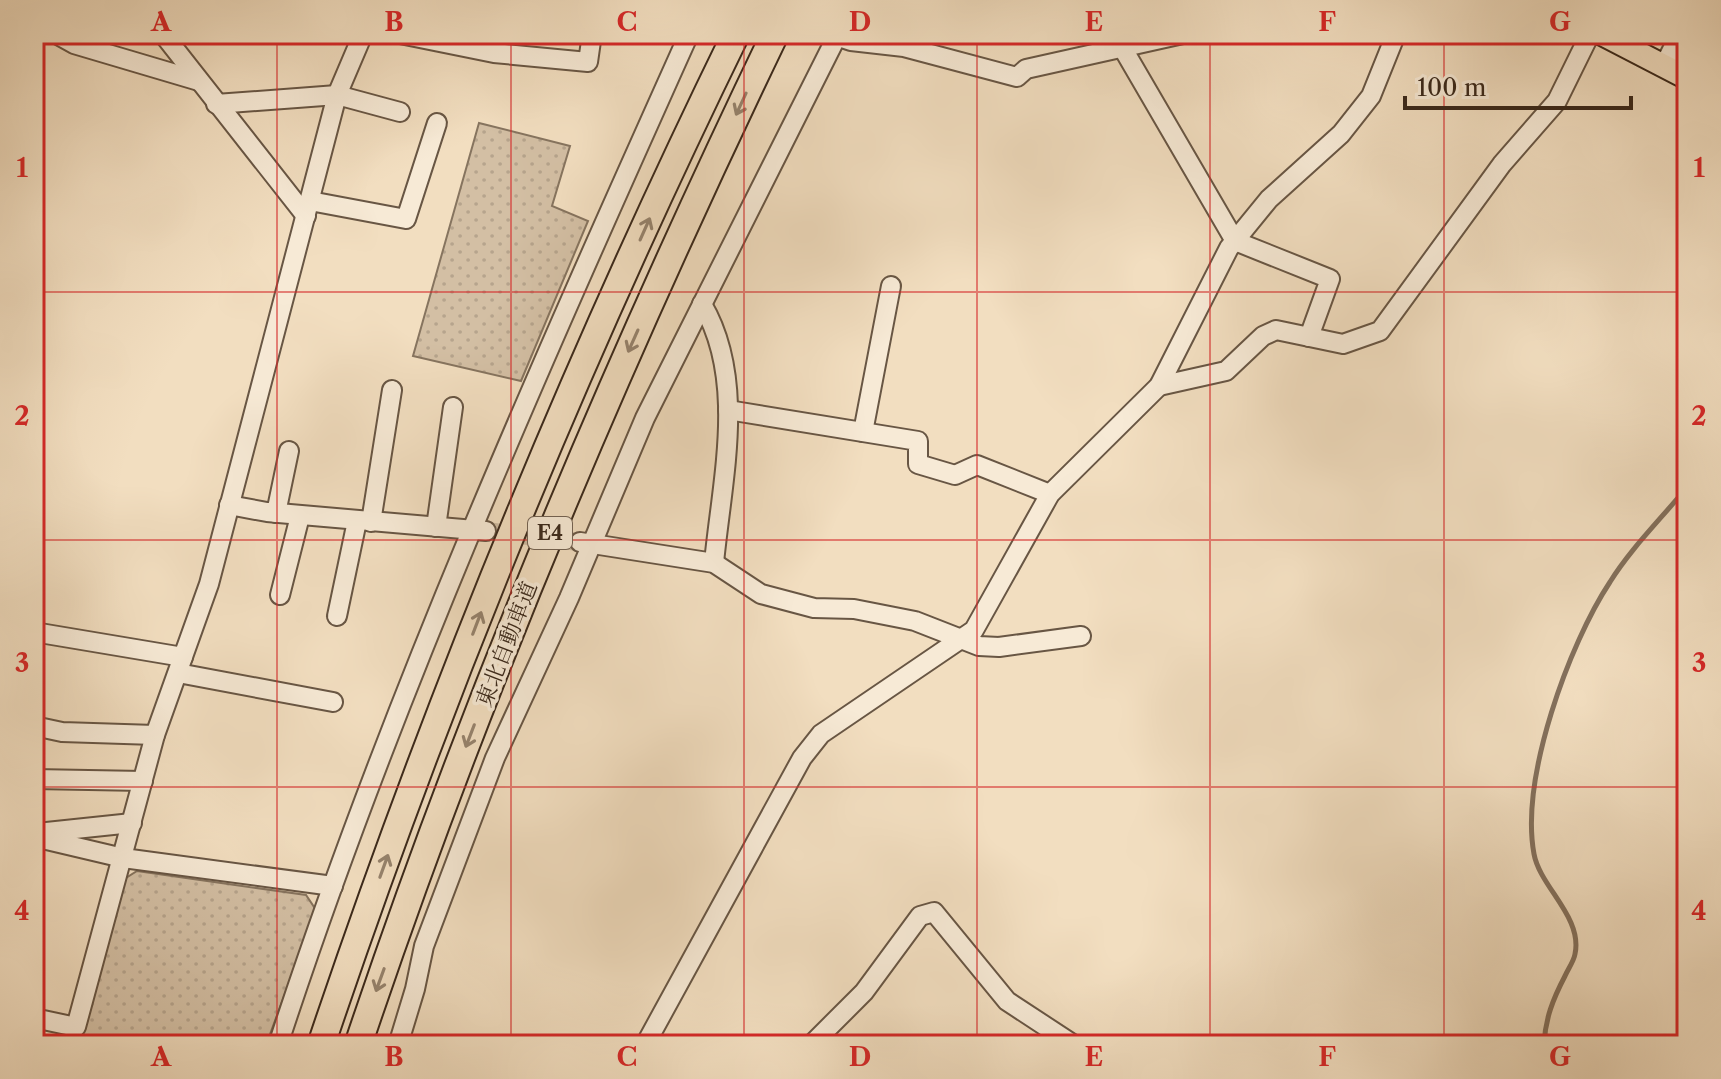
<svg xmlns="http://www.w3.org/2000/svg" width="1721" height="1079" font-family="'Libre Caslon Text','Noto Serif JP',serif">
  <defs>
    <pattern id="grass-dots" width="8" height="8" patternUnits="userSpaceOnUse" patternTransform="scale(2)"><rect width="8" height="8" fill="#d3bfa4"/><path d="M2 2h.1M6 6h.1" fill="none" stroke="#b6a48d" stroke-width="1.8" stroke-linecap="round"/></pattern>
  </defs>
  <rect width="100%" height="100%" fill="#f2dec0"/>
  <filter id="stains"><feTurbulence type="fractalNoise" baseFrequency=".0025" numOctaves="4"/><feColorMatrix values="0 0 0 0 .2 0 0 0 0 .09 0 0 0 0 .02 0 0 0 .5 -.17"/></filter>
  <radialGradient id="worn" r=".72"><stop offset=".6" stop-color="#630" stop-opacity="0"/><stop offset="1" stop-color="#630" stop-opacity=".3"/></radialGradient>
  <!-- grass -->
  <g fill="url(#grass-dots)" stroke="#86745f" stroke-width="2">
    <polygon points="479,123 570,146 552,206 588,221 521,381 413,356"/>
    <polygon points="137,871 306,895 316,910 266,1045 76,1045 126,878"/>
  </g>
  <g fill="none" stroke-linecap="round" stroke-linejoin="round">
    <!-- stream -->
    <path stroke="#83705c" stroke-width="5" d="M1544,1045c1,-26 9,-46 21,-69 3,-7 9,-15 10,-22 8,-37 -35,-67 -41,-100 -14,-76 35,-210 76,-272 21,-34 52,-64 77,-95"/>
    <!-- minor-tunnel -->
    <polyline stroke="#cdba9f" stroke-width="18" stroke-dasharray="18 9" stroke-linecap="butt" points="486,531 579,542"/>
    <defs>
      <g id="minor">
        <polyline points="56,34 74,44 199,81"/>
        <polyline points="163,34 306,216"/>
        <polyline points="400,34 494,53 588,62 592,34"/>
        <polyline points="830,34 851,41 904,47 1017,77 1026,69 1183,34"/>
        <polyline points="1098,34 1101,42 1122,47 1235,241 1330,279 1309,337"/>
        <polyline points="1664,66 1680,34"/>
        <polyline points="216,104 337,95 400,112"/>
        <polyline points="310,201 406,219 437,123"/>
        <path d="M702,304c45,76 20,175 12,259"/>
        <polyline points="1159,386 1226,371 1263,336 1276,330 1343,344 1380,331 1502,164 1557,101 1590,34"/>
        <polyline points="728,410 918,441 918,464 955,475 977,465 1050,494"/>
        <polyline points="863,432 891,286"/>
        <polyline points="229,505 267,512 486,531"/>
        <polyline points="276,513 289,451"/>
        <polyline points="371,522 392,390"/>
        <polyline points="436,527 453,407"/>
        <polyline points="580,542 714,563 761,594 814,608 854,609 915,621 979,646 999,647 1081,636"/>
        <polyline points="280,595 300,516"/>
        <polyline points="337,616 357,521"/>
        <polyline points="34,632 183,657"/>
        <polyline points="178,673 333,702"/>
        <polyline points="34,726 62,732 155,735"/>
        <polyline points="34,779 143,781"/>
        <polyline points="37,833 132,823"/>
        <polyline points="34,837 123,858 333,886"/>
        <polyline points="34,1018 76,1027 155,735 209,584 337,95 363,34"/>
        <path d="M278,1045c113,-346 262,-679 411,-1011"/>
        <polyline points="398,1045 415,989 424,946 495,758 569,598 645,418 838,34"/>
        <polyline points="645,1045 802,758 821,734 974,630 1050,494 1159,386 1229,248 1269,199 1341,134 1371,96 1396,34"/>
        <polyline points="811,1045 864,992 920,916 934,912 1007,1001 1074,1045"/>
      </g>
      <polyline id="major" points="1602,34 1687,78"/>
      <g id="highway">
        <path d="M321,1045c116,-345 255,-684 415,-1011"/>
        <path d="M358,1045c116,-346 259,-683 417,-1011"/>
      </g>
    </defs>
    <!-- minor casing -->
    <use href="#minor" stroke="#685644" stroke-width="22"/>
    <!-- major casing -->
    <use href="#major" stroke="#3a281a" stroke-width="26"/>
    <!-- highway casing -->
    <use href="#highway" stroke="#3a281a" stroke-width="30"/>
    <!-- minor -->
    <use href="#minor" stroke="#f7ead6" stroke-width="18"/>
    <!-- major -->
    <use href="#major" stroke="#f2dec0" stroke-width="22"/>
    <!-- highway -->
    <use href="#highway" stroke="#f2dec0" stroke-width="26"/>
  </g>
  <!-- one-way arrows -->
  <defs><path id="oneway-shaft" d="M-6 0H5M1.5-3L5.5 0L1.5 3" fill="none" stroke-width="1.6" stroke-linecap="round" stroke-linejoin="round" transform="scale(2)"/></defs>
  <g stroke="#96836d">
    <use href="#oneway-shaft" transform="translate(741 104) rotate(115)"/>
    <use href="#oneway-shaft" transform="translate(645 229) rotate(-66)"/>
    <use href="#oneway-shaft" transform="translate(633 341) rotate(114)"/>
    <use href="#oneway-shaft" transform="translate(477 623) rotate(-69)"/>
    <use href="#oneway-shaft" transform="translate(470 736) rotate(111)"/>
    <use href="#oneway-shaft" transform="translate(384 866) rotate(-70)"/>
    <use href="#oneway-shaft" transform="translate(380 980) rotate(110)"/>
  </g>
  <!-- grid -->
  <path fill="none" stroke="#d62828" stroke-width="2" stroke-opacity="0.55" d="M277,34v1011M511,34v1011M744,34v1011M977,34v1011M1210,34v1011M1444,34v1011M34,292h1653M34,540h1653M34,787h1653"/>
  <g text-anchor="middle" stroke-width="7" stroke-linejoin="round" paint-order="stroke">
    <!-- shield labels -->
    <rect fill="#f7ead6" stroke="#736252" stroke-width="2" x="528" y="517" width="44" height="32" rx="6"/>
    <g font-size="20" font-weight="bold" fill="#3a281a">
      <text x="550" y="540">E4</text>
    </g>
    <!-- street labels -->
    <g font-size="22" fill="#3a281a" stroke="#f7ead6">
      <text transform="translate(506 644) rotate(-69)" y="8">東北自動車道</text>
    </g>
  </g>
  <!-- margin -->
  <rect width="1721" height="1079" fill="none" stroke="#f2dec0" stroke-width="88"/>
  <!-- scale -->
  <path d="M1405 96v12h226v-12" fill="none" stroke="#3a281a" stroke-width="4"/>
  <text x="1417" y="96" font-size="24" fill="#3a281a" stroke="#f7ead6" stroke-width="6" paint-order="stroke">100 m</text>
  <rect x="44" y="44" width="1633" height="991" fill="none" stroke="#d62828" stroke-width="3"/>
  <g font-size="26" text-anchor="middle" font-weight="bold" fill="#d62828">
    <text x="161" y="31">A</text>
    <text x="394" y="31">B</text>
    <text x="627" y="31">C</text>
    <text x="860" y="31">D</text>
    <text x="1094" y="31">E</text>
    <text x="1327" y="31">F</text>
    <text x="1560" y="31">G</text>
    <text x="22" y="177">1</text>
    <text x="1699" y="177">1</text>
    <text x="22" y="425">2</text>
    <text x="1699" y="425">2</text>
    <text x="22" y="672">3</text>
    <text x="1699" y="672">3</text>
    <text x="22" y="920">4</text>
    <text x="1699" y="920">4</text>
    <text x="161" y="1066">A</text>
    <text x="394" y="1066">B</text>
    <text x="627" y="1066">C</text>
    <text x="860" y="1066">D</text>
    <text x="1094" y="1066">E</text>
    <text x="1327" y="1066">F</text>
    <text x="1560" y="1066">G</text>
  </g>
  <rect width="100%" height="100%" filter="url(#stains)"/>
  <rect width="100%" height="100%" fill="url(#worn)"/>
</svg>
